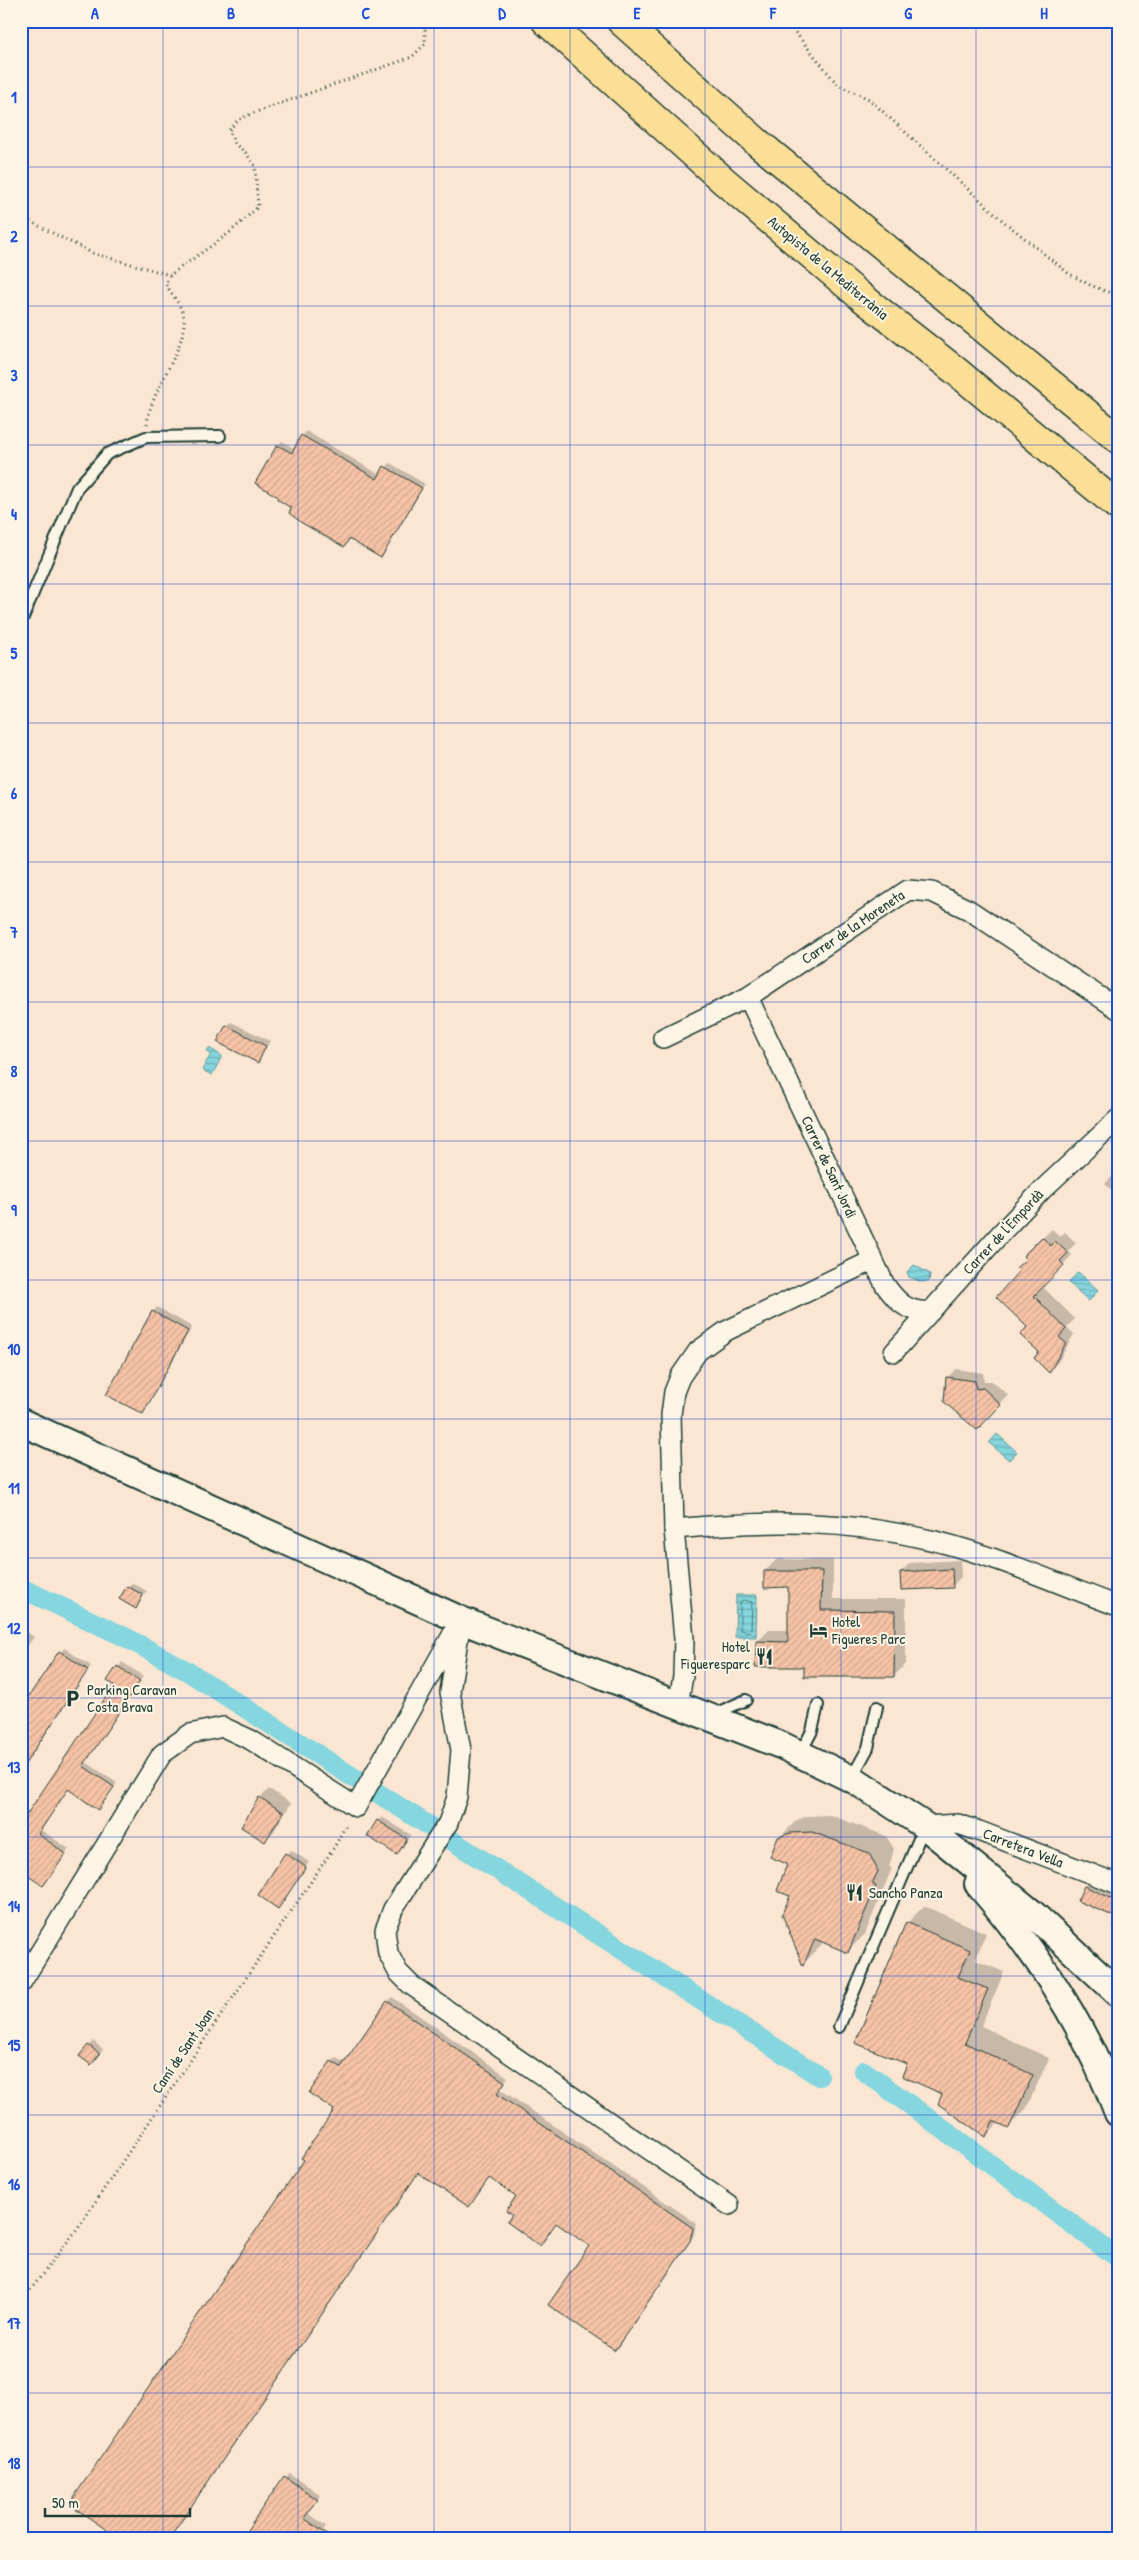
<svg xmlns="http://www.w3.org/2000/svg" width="1139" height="2560" font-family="'Patrick Hand',sans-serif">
  <defs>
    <pattern id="water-rules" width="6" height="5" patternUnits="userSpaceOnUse" patternTransform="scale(1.25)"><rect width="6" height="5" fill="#85d6de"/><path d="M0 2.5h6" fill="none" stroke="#6cafb5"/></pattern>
    <pattern id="building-hatch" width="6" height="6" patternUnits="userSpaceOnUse" patternTransform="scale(1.25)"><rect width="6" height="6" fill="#f7c3a7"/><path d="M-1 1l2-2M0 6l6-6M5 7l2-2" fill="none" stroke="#d3a890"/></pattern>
  </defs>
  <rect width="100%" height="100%" fill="#fae6d2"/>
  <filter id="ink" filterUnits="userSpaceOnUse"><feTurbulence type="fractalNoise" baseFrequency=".02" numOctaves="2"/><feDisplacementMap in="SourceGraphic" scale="10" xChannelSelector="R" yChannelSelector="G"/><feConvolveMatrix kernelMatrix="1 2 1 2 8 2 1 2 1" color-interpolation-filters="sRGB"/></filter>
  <g filter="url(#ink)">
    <!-- water -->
    <g fill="url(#water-rules)" stroke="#5c999a">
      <polygon points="209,1048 222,1056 212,1075 202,1070 211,1054 207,1051"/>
      <polygon points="914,1265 930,1274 929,1281 922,1282 909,1277 907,1272"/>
      <polygon points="1078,1272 1098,1290 1089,1301 1069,1283"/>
      <polygon points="997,1434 1017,1452 1009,1460 989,1443"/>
      <polygon points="736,1595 757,1595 756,1637 735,1637"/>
    </g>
    <!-- shadow -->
    <g fill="#0003">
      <polygon points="306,431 380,475 390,463 425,484 381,557 350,538 344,546 280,496 256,483 278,445 282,441 295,449"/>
      <polygon points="231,1022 270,1041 258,1061 227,1026"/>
      <polygon points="1118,1170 1118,1196 1105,1184"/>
      <polygon points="1052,1229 1060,1237 1065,1232 1076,1243 1068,1251 1072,1255 1042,1286 1075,1319 1067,1327 1074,1334 1058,1362 1049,1371 1029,1327 1021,1271 1027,1259 1024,1256"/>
      <polygon points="157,1307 192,1327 143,1413 153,1312"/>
      <polygon points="956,1369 983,1373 984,1381 992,1381 1008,1395 986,1420 947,1378"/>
      <polygon points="777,1559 833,1560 833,1599 906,1599 906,1664 894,1676 806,1665 757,1642 769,1630 789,1630 789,1586 765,1571"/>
      <polygon points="960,1560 961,1577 952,1586 901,1572 910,1563"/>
      <polygon points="132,1583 147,1591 136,1607 128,1587"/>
      <polygon points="21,1628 34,1637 21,1655"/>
      <polygon points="64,1648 91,1666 21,1770 21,1710"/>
      <polygon points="122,1662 143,1676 86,1762 117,1783 102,1804 68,1788 41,1830 69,1849 47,1880 21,1826 115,1685 109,1681"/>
      <polygon points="269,1789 291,1803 274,1831 265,1840 260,1798"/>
      <polygon points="830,1815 886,1836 894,1849 889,1867 892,1868 865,1934 848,1951 823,1941 820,1947 803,1964 791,1895 789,1863 779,1838 797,1820 808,1816"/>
      <polygon points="382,1817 411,1835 397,1854 378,1821"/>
      <polygon points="291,1850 309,1862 278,1907 286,1854"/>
      <polygon points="1094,1877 1118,1892 1113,1902 1079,1900 1085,1886"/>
      <polygon points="924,1906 986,1933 975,1960 1004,1972 981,2026 1049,2058 1026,2109 1009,2126 999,2122 986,2136 944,2093 909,2063 907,1923"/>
      <polygon points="1118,1915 1118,1931 1112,1928"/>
      <polygon points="392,1997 508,2077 500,2089 696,2223 694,2235 615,2349 591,2246 557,2222 540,2244 514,2215 517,2196 490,2177 473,2201 419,2172 169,2539 122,2539 305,2159 336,2110 332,2062 336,2058 345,2063"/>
      <polygon points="93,2041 103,2049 95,2059 81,2056"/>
      <polygon points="289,2473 321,2495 308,2513 326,2526 318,2539 250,2539"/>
    </g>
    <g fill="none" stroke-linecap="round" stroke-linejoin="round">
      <!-- shore -->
      <polygon stroke="#487a78" stroke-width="1" points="743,1600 752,1602 751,1630 749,1632 740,1630 740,1603"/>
      <!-- canal -->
      <g stroke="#85d6de" stroke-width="20">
        <polyline points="21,1588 125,1637 189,1672 819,2076"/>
        <polyline points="864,2071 1118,2258"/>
      </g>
    </g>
    <!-- building -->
    <g fill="url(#building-hatch)" stroke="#1f3d34">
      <polygon points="301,435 377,479 384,466 422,488 381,558 349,539 344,547 302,523 289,513 291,508 277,499 278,497 255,483 277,445 292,453"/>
      <polygon points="226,1025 266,1046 258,1063 217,1042"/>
      <polygon points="1042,1237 1051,1246 1055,1241 1068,1253 1060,1261 1064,1265 1034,1296 1066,1329 1059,1337 1066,1343 1049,1373 1034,1358 1039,1352 1020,1335 1027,1327 996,1297 1019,1271 1016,1268 1026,1259 1023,1256"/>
      <polygon points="152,1311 188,1331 143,1414 106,1395"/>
      <polygon points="946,1377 975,1381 976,1389 983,1388 1001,1405 977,1430 944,1402"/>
      <polygon points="952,1569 953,1588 901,1590 900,1572"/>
      <polygon points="764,1571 822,1571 821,1610 895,1611 894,1677 804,1677 804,1667 755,1667 756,1641 788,1642 788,1587 764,1588"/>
      <polygon points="127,1586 143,1595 136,1609 119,1599"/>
      <polygon points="59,1651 88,1670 21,1770 21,1708"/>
      <polygon points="117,1666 140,1681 83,1766 114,1787 98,1810 68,1789 38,1834 66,1854 43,1886 21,1871 21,1823 114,1685 107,1681"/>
      <polygon points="259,1797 283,1812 265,1842 241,1827"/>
      <polygon points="377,1820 407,1839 397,1855 367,1836"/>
      <polygon points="812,1832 869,1853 878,1871 872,1884 876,1886 848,1953 815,1939 803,1966 782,1914 790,1896 777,1891 787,1864 770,1857 778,1837 790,1833"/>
      <polygon points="285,1853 306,1867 278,1909 258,1895"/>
      <polygon points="1084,1886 1118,1901 1118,1918 1077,1901"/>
      <polygon points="906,1922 970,1950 958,1977 988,1989 965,2043 1033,2075 1009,2128 993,2121 986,2137 938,2104 942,2094 902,2076 907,2064 855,2043"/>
      <polygon points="387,2001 505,2082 497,2094 693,2228 690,2241 615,2350 548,2305 589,2246 556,2223 540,2246 507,2222 512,2215 506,2211 516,2196 489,2178 469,2207 418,2173 169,2539 120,2539 69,2504 304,2160 301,2158 334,2110 309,2093 331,2061 341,2067"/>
      <polygon points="88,2045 100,2054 91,2065 79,2056"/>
      <polygon points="284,2476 318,2500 304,2518 333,2539 241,2539"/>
    </g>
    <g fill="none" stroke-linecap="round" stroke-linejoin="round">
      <defs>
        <g id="lane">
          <polyline points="21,622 77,488 107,454 146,437 220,436"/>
          <polyline points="712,1715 746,1700"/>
          <polyline points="800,1754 812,1731 818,1705"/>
          <polyline points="851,1779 868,1748 877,1707"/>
          <polyline points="839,2027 924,1827"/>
        </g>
        <g id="street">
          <path d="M748,997l137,288c13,18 23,28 46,26"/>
          <polyline points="663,1038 748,997 908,890 932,892 969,910 1118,1009"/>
          <polyline points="894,1352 1001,1233 1043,1189 1118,1119"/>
          <path d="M674,1529c92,-9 170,-10 261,12 62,15 123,43 183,65"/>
          <polyline points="461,1620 450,1692 461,1750 457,1797 448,1823 393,1909 385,1930 388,1953 398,1972 411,1985 729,2205"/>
          <polyline points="678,1705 683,1676 684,1639 674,1529 671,1415 674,1392 680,1377 698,1351 726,1331 873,1260"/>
          <polyline points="925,1826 958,1824 979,1831 1118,1884"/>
          <polyline points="21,1983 162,1754 190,1734 223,1727 251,1740 356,1807 455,1630"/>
        </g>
        <g id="secondary">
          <polyline points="21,1422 461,1620 783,1746 856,1781 925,1826 1032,1913 1118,1993"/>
          <path d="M978,1884c60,69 108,143 140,229"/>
        </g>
        <g id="highway">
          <polyline points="546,21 724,181 859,295 956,371 1118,506"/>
          <polyline points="621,21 757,142 1118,439"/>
        </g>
      </defs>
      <!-- lane casing -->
      <use href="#lane" stroke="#1f3d34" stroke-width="14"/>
      <!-- street casing -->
      <use href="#street" stroke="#1f3d34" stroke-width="22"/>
      <!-- secondary casing -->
      <use href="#secondary" stroke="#1f3d34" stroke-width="30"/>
      <!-- highway casing -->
      <use href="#highway" stroke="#1f3d34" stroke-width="31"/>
      <!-- path -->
      <g stroke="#1f3d34" stroke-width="3" stroke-dasharray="1 4" stroke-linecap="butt">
        <polyline points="786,21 838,85 869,99 1002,220 1068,273 1090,285 1118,296"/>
        <polyline points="21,217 92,253 170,275"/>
        <path d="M147,424c3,-33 39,-74 37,-105 -1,-11 -12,-25 -18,-34l4,-10 58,-41 30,-27 -3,-41 -9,-13 -11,-9 -6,-14 10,-11 20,-8 153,-54 13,-13v-16l-4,-7"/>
        <polyline points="21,2302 75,2232 335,1846 347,1823"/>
      </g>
      <!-- lane -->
      <use href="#lane" stroke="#fcf5e5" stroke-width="10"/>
      <!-- street -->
      <use href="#street" stroke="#fcf5e5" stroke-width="19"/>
      <!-- secondary -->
      <use href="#secondary" stroke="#fcf5e5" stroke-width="26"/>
      <!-- highway -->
      <use href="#highway" stroke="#fbdf96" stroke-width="28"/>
    </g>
  </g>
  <!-- grid -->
  <path fill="none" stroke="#1d4ed8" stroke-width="1" stroke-opacity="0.55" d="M163,21v2518M298,21v2518M434,21v2518M570,21v2518M705,21v2518M841,21v2518M976,21v2518M21,167h1097M21,306h1097M21,445h1097M21,584h1097M21,723h1097M21,862h1097M21,1002h1097M21,1141h1097M21,1280h1097M21,1419h1097M21,1558h1097M21,1698h1097M21,1837h1097M21,1976h1097M21,2115h1097M21,2254h1097M21,2393h1097"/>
  <!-- icons -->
  <defs>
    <symbol id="hotel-bare" viewBox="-9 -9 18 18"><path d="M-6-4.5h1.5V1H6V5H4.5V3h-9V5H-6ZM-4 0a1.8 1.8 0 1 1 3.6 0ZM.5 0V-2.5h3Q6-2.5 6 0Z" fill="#1f3d34" stroke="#fcf5e5" stroke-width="2.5" paint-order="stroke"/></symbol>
    <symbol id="restaurant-bare" viewBox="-9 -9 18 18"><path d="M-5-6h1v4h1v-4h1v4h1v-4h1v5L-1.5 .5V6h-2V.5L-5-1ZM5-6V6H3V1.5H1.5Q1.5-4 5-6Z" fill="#1f3d34" stroke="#fcf5e5" stroke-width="2.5" paint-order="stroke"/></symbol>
    <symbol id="parking-bare" viewBox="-9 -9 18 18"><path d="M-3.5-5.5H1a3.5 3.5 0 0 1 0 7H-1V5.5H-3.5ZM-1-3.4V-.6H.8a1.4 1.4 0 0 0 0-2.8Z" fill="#1f3d34" stroke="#fcf5e5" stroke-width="2.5" paint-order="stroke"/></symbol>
  </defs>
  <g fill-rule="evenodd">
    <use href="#hotel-bare" x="806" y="1618" width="25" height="25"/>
    <use href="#restaurant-bare" x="752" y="1644" width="25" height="25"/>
    <use href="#parking-bare" x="60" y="1686" width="25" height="25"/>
    <use href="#restaurant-bare" x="842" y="1880" width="25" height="25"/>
  </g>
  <g text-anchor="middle" stroke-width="4" stroke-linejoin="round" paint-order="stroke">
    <!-- street labels -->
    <g font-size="15" fill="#1f3d34" stroke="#fcf5e5">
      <text transform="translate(828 268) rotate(40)" y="5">Autopista de la Mediterrània</text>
      <text transform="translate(853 927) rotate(-34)" y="5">Carrer de la Moreneta</text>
      <text transform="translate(829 1167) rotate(65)" y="5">Carrer de Sant Jordi</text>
      <text transform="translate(1003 1232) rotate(-47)" y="5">Carrer de l'Empordà</text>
      <text transform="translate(1023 1848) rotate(21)" y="5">Carretera Vella</text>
      <text transform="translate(183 2051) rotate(-56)" y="5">Camí de Sant Joan</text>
    </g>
    <!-- poi labels -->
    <g font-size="15" fill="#1f3d34" stroke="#fcf5e5" text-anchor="start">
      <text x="832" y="1627">Hotel<tspan x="832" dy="17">Figueres Parc</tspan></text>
      <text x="750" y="1652" text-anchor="end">Hotel<tspan x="750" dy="17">Figueresparc</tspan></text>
      <text x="87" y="1695">Parking Caravan<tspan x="87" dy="17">Costa Brava</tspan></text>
      <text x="869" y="1898">Sancho Panza</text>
    </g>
  </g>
  <!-- margin -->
  <rect width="1139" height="2560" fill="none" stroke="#fcf5e5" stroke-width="55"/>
  <!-- scale -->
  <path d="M45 2508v8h145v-8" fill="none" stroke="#1f3d34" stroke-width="2.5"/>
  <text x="52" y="2508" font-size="15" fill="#1f3d34" stroke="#fcf5e5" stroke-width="4" paint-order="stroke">50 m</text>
  <rect x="28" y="28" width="1084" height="2504" fill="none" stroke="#1d4ed8" stroke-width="2"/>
  <g font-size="16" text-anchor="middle" font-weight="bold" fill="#1d4ed8">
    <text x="95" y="19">A</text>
    <text x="231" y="19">B</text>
    <text x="366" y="19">C</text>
    <text x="502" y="19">D</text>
    <text x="637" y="19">E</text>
    <text x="773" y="19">F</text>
    <text x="908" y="19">G</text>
    <text x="1044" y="19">H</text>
    <text x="14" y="103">1</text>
    <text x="14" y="242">2</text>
    <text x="14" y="381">3</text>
    <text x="14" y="520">4</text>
    <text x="14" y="659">5</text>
    <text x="14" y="799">6</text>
    <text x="14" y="938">7</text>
    <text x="14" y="1077">8</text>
    <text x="14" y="1216">9</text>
    <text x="14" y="1355">10</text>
    <text x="14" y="1494">11</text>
    <text x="14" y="1634">12</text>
    <text x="14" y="1773">13</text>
    <text x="14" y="1912">14</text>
    <text x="14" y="2051">15</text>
    <text x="14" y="2190">16</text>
    <text x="14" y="2329">17</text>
    <text x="14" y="2469">18</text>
  </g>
</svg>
